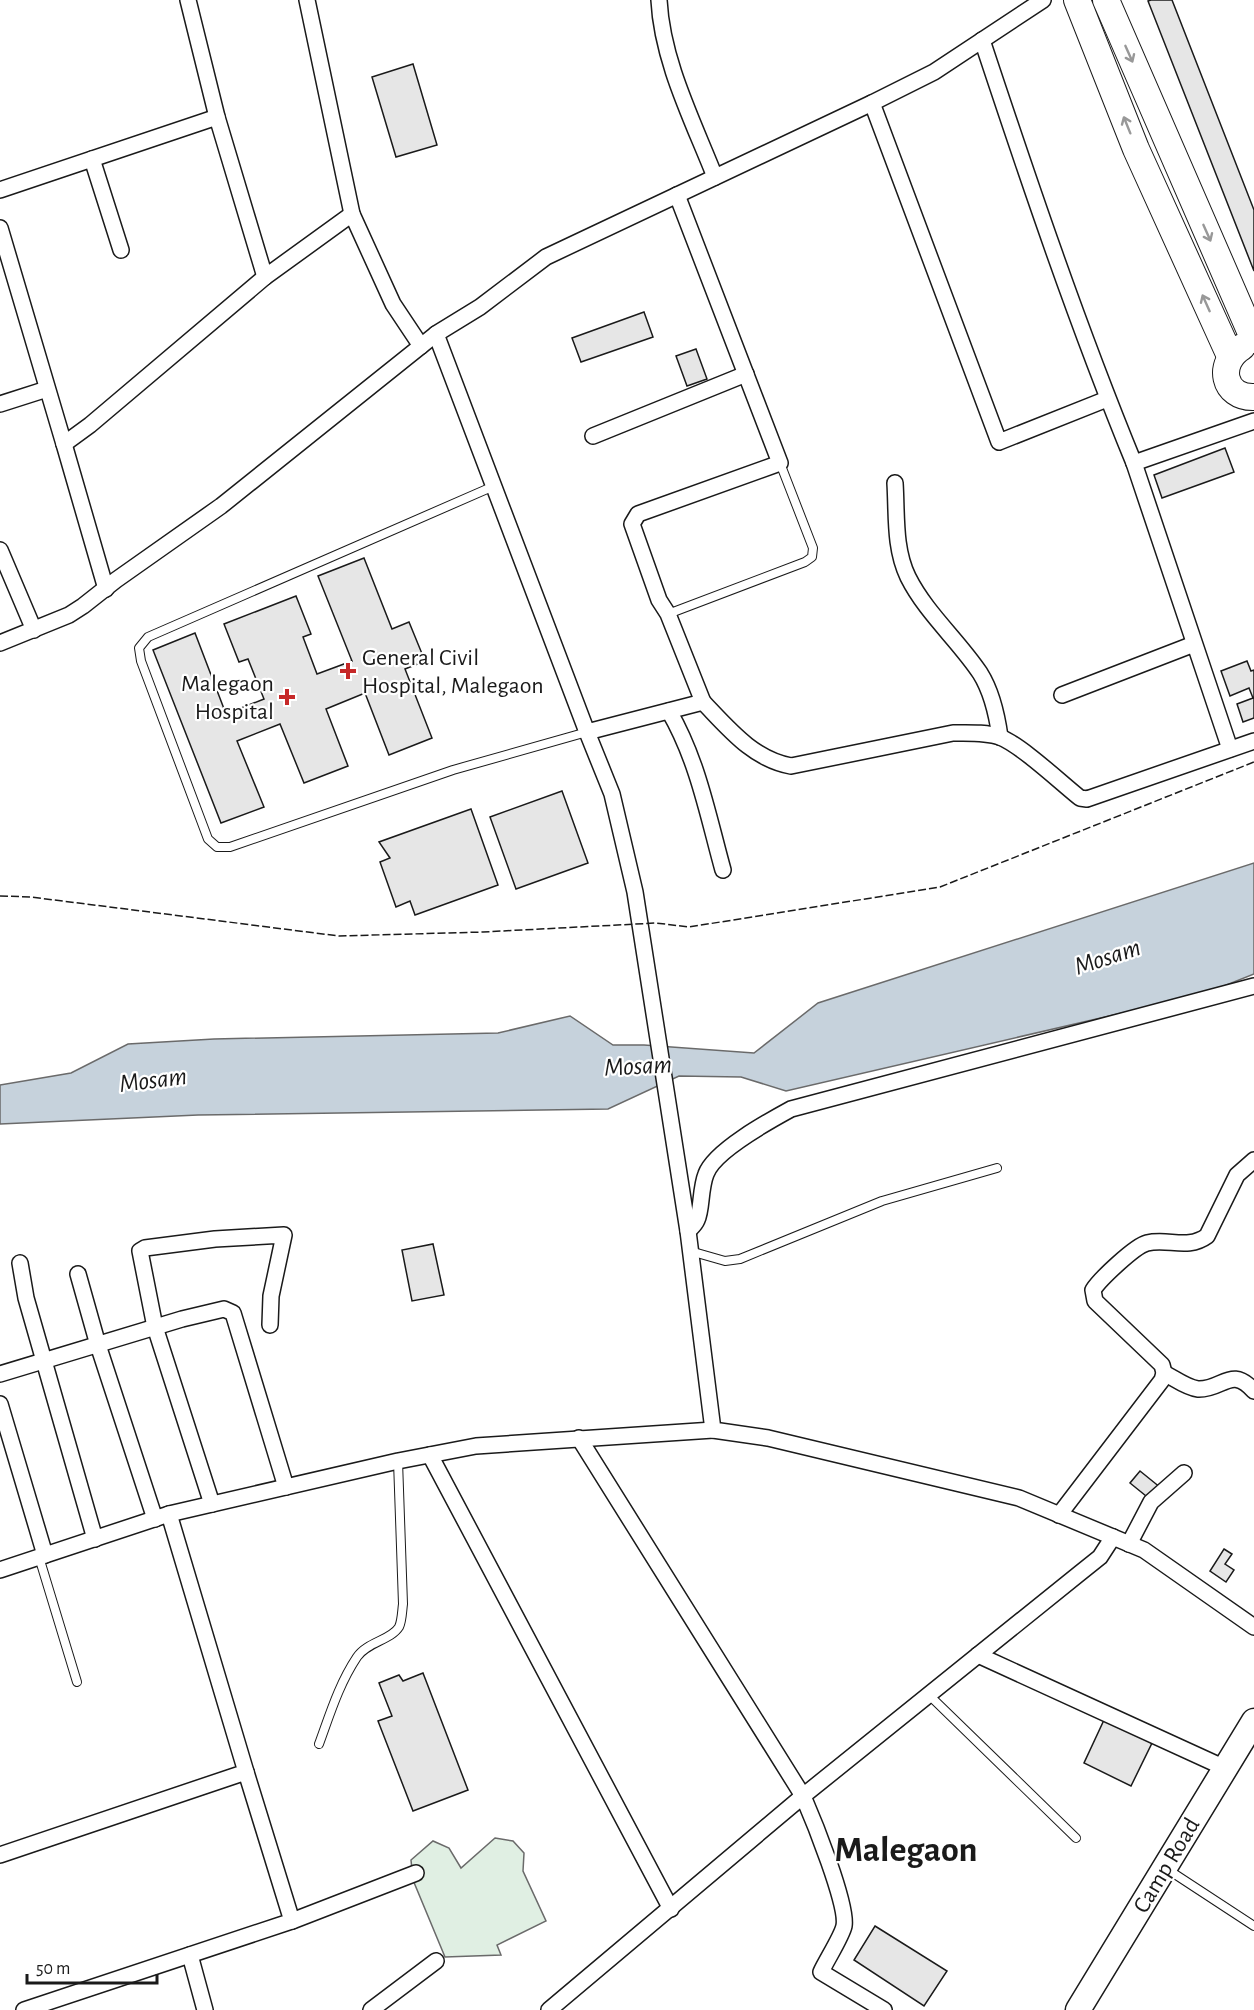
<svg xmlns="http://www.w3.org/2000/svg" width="1254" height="2010" font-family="'Alegreya Sans',sans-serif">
  <rect width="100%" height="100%" fill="#fff"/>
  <!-- green -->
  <polygon fill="#e0efe3" stroke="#6a6a6a" stroke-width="1.5" points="495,1838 513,1841 524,1853 523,1871 546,1921 497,1945 501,1955 445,1957 413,1880 411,1860 433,1841 449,1848 461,1868"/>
  <!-- water -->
  <polygon fill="#c6d2dc" stroke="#6a6a6a" stroke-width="1.5" points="1254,863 1254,974 1204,994 786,1091 741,1077 679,1076 608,1109 198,1115 0,1124 0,1085 71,1073 128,1044 214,1039 498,1033 570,1016 613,1045 644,1045 754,1053 818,1003"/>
  <!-- building -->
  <g fill="#e6e6e6" stroke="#1a1a1a" stroke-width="1.5">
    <polygon points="1151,0 1172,0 1254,210 1254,271 1148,1"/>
    <polygon points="413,64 437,145 396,157 372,77"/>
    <polygon points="644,312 653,337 581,362 572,338"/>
    <polygon points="696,349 707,379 687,386 676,356"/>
    <polygon points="1225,448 1234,472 1162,498 1154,475"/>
    <polygon points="364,558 392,629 409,622 425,661 405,669 432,738 389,755 365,693 326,709 348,766 304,783 280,724 237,741 264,807 221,823 153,650 195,633 226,714 264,699 248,659 239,662 224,624 296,596 311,634 303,637 317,674 352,661 318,576"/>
    <polygon points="1247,661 1251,671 1254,670 1254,718 1243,722 1237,704 1253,698 1249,688 1230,696 1221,671"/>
    <polygon points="562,791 588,863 516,889 490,817"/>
    <polygon points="471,809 498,885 415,915 410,901 396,907 380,862 390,858 379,842"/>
    <polygon points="433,1244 444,1295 412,1301 402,1250"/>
    <polygon points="1140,1471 1161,1488 1151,1500 1130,1483"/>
    <polygon points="1224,1549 1232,1554 1225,1564 1234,1570 1226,1582 1210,1571"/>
    <polygon points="423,1673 468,1790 413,1811 378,1721 392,1716 379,1683 399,1675 403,1681"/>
    <polygon points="1104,1720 1152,1743 1131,1786 1084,1763"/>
    <polygon points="875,1926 947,1971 924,2006 854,1960"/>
  </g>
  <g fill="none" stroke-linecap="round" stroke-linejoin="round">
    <defs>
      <g id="service">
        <polyline points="494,486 148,637 139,648 141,661 208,839 217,847 230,847 453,770 587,732"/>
        <polyline points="668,614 805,562 812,557 813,548 780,463"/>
        <polyline points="690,1251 725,1261 740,1259 882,1201 997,1168"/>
        <polyline points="39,1557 77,1682"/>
        <polyline points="929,1695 1076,1838"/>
        <path d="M319,1744c11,-30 20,-60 38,-87 10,-15 34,-17 42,-30 3,-6 3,-16 4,-23l-5,-143"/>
        <polyline points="1167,1869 1254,1926"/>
      </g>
      <g id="minor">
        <polyline points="188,0 217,117 265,277 352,214"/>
        <polyline points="307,0 352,214 393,304 421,346"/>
        <path d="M659,0c3,61 34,121 56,177"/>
        <path d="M1043,0l-109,72 -62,31 -326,154 -66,50 -44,27 151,398 116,-30c26,27 50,57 88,64l162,-33c16,0 33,-1 47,4 22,9 60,45 80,61l7,1 167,-58"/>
        <path d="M982,40c47,142 95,284 152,423l120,-42"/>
        <polyline points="872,103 999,442 1107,399"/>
        <polyline points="92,159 121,250"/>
        <polyline points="0,190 217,117"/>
        <polyline points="677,195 780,463 638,514 632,524 659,600 668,614 703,702"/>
        <polyline points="0,228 64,444 90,425 265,277"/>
        <polyline points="0,404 47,389"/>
        <polyline points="593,436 746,374"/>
        <polyline points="64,444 106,589"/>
        <polyline points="1134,463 1230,749"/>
        <path d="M895,483c2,32 -1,65 13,94 18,36 50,63 72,96 12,19 17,42 20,64"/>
        <polyline points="0,550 34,630"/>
        <polyline points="0,643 69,615 83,606 116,580 221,506 436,334"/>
        <polyline points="1062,695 1194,644"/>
        <path d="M669,711c29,50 39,105 54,159"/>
        <polyline points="587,732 612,794 635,892 688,1231 713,1430 768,1438 1019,1498 1144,1550 1254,1627"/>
        <path d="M688,1231c3,-3 7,-6 9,-11 5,-10 3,-31 9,-46 8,-23 63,-53 85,-65l463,-123"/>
        <polyline points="20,1263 26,1298 95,1539"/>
        <polyline points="78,1274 98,1345 155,1519"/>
        <path d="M1164,1373c10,5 23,15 34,16 25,1 33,-24 56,2"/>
        <polyline points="0,1374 182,1319 224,1309 233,1313 286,1487"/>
        <polyline points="0,1404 45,1555"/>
        <polyline points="430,1455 671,1909"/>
        <polyline points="212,1504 155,1327 140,1251 145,1248 215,1239 284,1235 271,1296 270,1325"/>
        <path d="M1059,1515l103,-135 2,-7 -2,-8 -67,-64 -2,-11c7,-11 42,-44 54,-47 21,-5 41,7 60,-7l30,-61 17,-15"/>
        <polyline points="1129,1544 1151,1502 1184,1473"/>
        <polyline points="0,1570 169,1514 398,1461 476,1446 713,1430"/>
        <polyline points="978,1655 1225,1768"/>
        <polyline points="0,1855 246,1772 169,1514"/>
        <polyline points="292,1921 416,1873"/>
        <polyline points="190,1955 205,2010"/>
        <polyline points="24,2010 292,1921 246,1772"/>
        <polyline points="371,2010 436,1961"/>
        <polyline points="549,2010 803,1796 579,1438"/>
        <path d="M884,2010l-63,-38c5,-11 21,-36 23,-46 4,-21 -31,-107 -41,-130l277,-223 20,-16 13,-20"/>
      </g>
      <polyline id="primary" points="1078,2010 1254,1721"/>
      <g id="trunk">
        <polyline points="1077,0 1136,149 1230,356"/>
        <polyline points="1106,0 1254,340"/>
        <path d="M1242,347c-26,16 -19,51 12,50"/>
      </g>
    </defs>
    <!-- service casing -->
    <use href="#service" stroke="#1a1a1a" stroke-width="10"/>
    <!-- minor casing -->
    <use href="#minor" stroke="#1a1a1a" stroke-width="18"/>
    <!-- primary casing -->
    <use href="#primary" stroke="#1a1a1a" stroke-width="27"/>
    <!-- trunk casing -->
    <use href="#trunk" stroke="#1a1a1a" stroke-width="28"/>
    <!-- service -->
    <use href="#service" stroke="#fff" stroke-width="8"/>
    <!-- minor -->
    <use href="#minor" stroke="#fff" stroke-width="15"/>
    <!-- primary -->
    <use href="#primary" stroke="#fff" stroke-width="24"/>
    <!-- trunk -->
    <use href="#trunk" stroke="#fff" stroke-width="26"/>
    <!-- fence -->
    <polyline stroke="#1a1a1a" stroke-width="1.5" stroke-dasharray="8 3" stroke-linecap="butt" points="0,896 31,897 339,936 483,932 656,923 689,927 940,887 1254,762"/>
  </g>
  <!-- one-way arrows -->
  <defs><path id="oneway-shaft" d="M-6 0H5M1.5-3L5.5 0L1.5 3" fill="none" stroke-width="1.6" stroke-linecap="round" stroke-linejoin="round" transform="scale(1.5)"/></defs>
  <g stroke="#989898">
    <use href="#oneway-shaft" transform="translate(1129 54) rotate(66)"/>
    <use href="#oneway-shaft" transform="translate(1127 125) rotate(-112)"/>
    <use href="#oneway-shaft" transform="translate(1207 233) rotate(66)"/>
    <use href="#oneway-shaft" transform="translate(1206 303) rotate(-114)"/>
  </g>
  <!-- markers -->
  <g fill="#c62828" stroke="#fff" stroke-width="2">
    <path d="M345 662h6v6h6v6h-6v6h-6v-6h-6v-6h6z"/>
    <path d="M284 688h6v6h6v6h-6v6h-6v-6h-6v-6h6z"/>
  </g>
  <g text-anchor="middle" stroke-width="4.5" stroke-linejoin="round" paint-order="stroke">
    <!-- poi labels -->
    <g font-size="24" fill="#1a1a1a" stroke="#fff" text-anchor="start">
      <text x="362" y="665">General Civil<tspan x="362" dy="28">Hospital, Malegaon</tspan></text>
      <text x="274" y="691" text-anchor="end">Malegaon<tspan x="274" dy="28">Hospital</tspan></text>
    </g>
    <!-- street labels -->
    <g font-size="24" fill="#1a1a1a" stroke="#fff">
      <text transform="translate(1166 1865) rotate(-59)" y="8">Camp Road</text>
    </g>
    <!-- water labels -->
    <g font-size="26" font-style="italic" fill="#1a1a1a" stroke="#fff">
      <text transform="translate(1107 956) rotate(-18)" y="9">Mosam</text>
      <text transform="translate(638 1065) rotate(-3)" y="9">Mosam</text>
      <text transform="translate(153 1079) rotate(-7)" y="9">Mosam</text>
    </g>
    <!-- town labels -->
    <g font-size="36" font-weight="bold" fill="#1a1a1a" stroke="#fff">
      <text x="906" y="1861">Malegaon</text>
    </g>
  </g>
  <!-- scale -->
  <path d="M27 1974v9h130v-9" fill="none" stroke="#1a1a1a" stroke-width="3"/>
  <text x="36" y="1974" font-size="18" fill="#1a1a1a" stroke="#ffffff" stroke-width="4.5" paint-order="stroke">50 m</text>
</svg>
